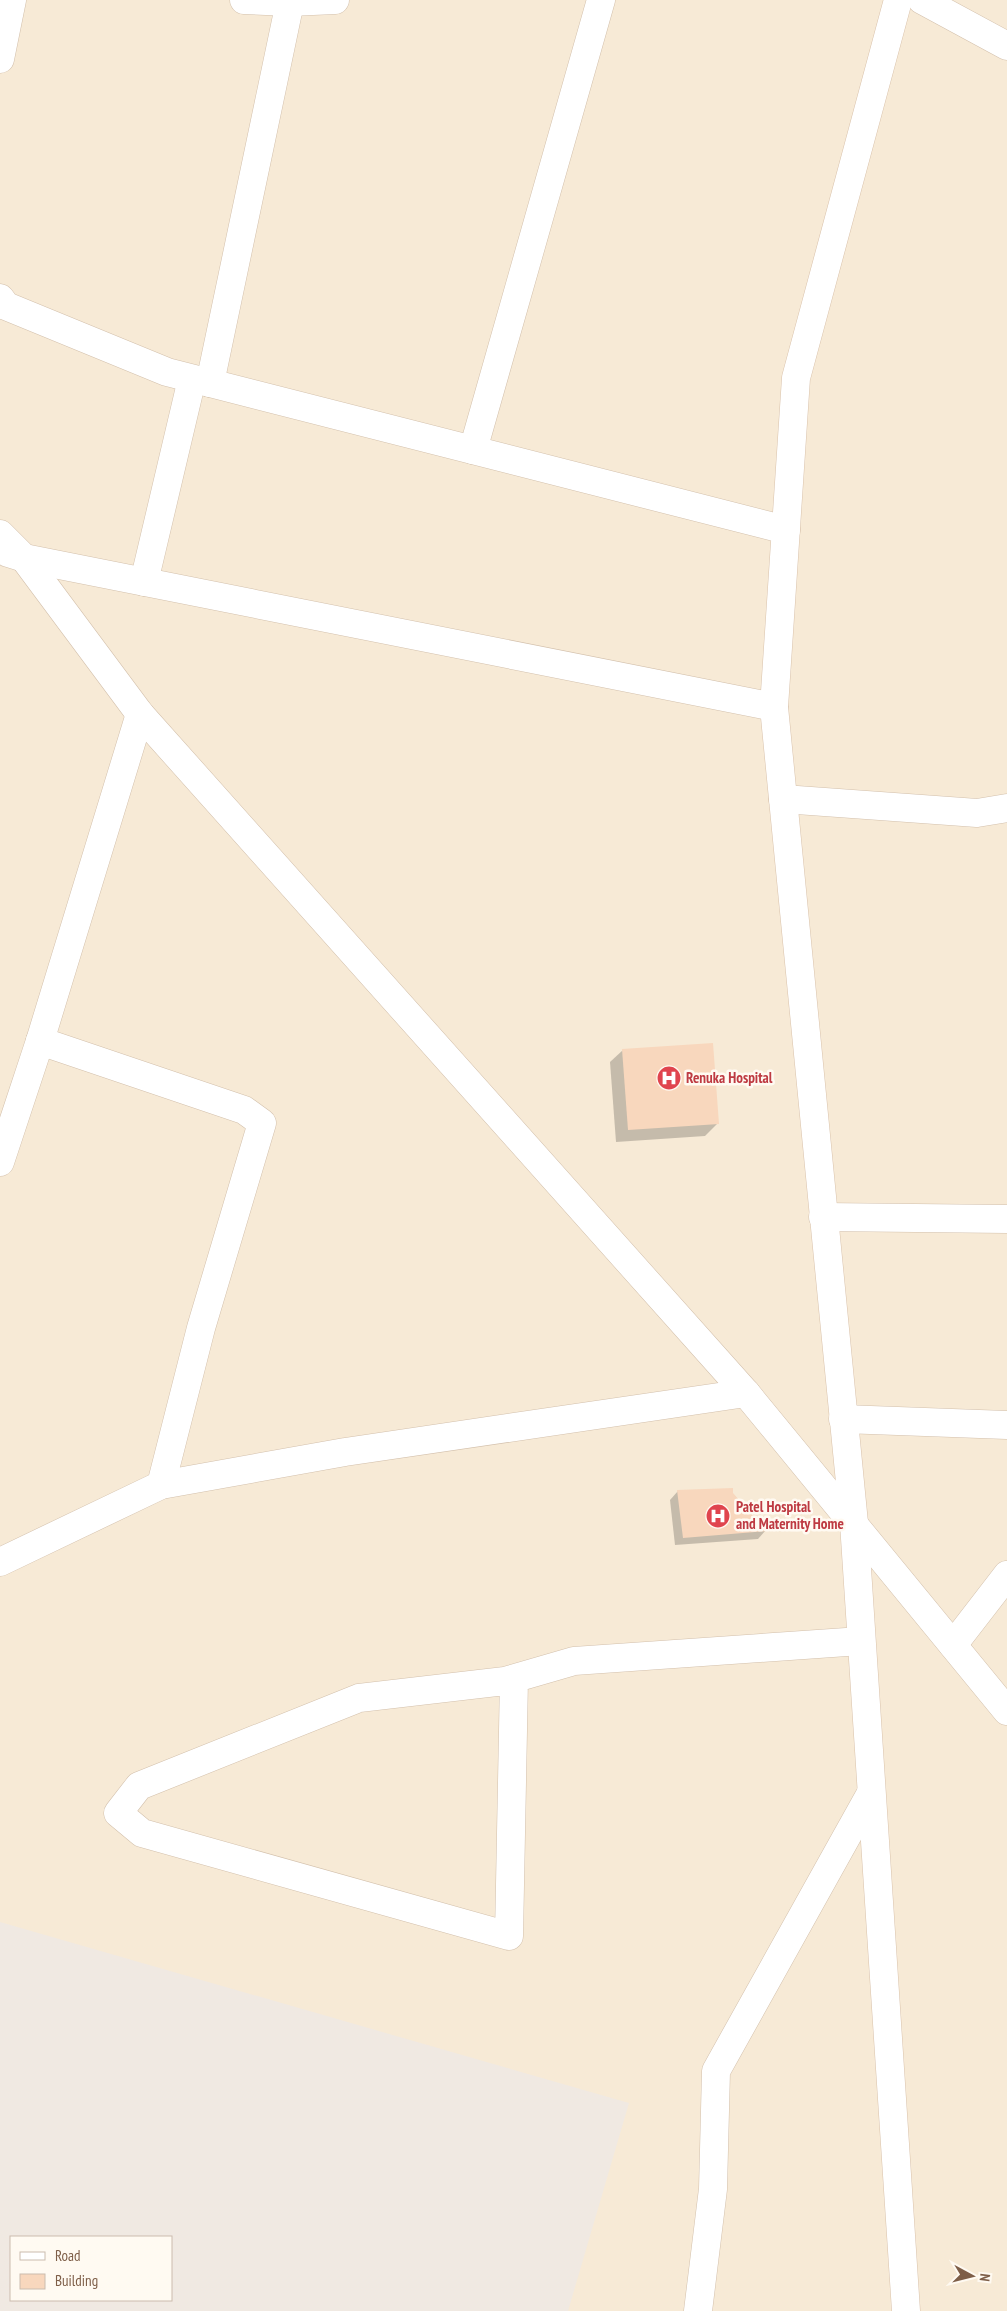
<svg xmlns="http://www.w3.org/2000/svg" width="1007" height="2311" font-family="'PT Sans Narrow',sans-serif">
  <rect width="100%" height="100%" fill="#fff7e9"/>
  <!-- residential -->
  <path fill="#f7ead6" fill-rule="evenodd" d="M0,0h1007v2311h-1007zM11,2237h160v63h-160z"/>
  <!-- industrial -->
  <path fill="#f0e9e2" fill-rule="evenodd" d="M0,1922l629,181 -61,208h-568zM11,2237h160v63h-160z"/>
  <!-- shadow -->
  <g fill="#0003">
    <polygon points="623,1050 718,1123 705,1136 616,1142 610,1062"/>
    <polygon points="678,1491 732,1493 766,1530 758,1539 675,1545 670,1500"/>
  </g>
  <!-- building -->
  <g fill="#f8d7bd">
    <polygon points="713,1043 719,1124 628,1130 622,1049"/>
    <polygon points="733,1488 733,1493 752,1515 766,1517 768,1531 683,1538 677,1490"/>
  </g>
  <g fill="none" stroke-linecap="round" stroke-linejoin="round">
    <defs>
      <g id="minor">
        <polyline points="244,0 290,2 335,0"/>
        <polyline points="922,0 1007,46"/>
        <polyline points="0,59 12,0"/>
        <polyline points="0,298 6,306 167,372 786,530"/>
        <polyline points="210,383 290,2"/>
        <polyline points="473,450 601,0"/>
        <polyline points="8,553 24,558 774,707"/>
        <polyline points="144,582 192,379"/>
        <polyline points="783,799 977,813 1007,808"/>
        <polyline points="40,1041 244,1110 262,1123 201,1328 161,1485"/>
        <polyline points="0,1162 40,1041 140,714"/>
        <polyline points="823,1217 1007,1219"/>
        <polyline points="843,1419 1007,1425"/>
        <polyline points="0,1562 161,1485 345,1452 746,1393"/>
        <polyline points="953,1645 1007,1575"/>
        <polyline points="514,1679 509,1936 142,1833 118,1813 139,1786 359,1698 505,1681 574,1661 861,1641"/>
        <polyline points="698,2311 713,2189 716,2071 871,1793"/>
      </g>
      <polyline id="tertiary" points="0,534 24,558 140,714 746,1393 1007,1711"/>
      <polyline id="secondary" points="898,0 796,378 774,707 854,1523 906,2311"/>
    </defs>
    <!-- minor casing -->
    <use href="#minor" stroke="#d3c0ac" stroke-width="29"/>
    <!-- tertiary casing -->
    <use href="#tertiary" stroke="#d3c0ac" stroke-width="29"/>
    <!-- secondary casing -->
    <use href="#secondary" stroke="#d9c2ab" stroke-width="29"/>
    <!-- minor -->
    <use href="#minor" stroke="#fff" stroke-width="28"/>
    <!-- tertiary -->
    <use href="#tertiary" stroke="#fff" stroke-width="28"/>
    <!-- secondary -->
    <use href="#secondary" stroke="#fff" stroke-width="28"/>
  </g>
  <!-- icons -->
  <defs>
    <symbol id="hospital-disc" viewBox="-11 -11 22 22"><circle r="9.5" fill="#e0444e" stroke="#fffaf2"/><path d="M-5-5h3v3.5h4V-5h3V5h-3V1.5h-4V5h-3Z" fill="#fff"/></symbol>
  </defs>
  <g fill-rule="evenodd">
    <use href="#hospital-disc" x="655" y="1064" width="28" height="28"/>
    <use href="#hospital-disc" x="704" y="1502" width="28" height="28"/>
  </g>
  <g text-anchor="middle" stroke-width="5" stroke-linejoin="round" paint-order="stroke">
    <!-- health labels -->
    <g font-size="15" font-weight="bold" fill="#be3a42" stroke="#fffaf2" text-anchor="start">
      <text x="686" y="1083">Renuka Hospital</text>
      <text x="736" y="1512">Patel Hospital<tspan x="736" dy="17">and Maternity Home</tspan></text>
    </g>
  </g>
  <!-- legend -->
  <rect x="10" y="2236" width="162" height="65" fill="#fffaf2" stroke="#cbbcae"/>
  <rect x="20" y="2252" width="25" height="8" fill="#ffffff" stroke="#cbbcae"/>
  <text x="55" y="2261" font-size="15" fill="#7e5e48">Road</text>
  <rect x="20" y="2274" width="25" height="15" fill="#f8d7bd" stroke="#cbbcae"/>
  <text x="55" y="2286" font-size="15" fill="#7e5e48">Building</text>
  <!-- north arrow -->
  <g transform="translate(972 2276) rotate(97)" stroke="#fffaf2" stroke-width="4" paint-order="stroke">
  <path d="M0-4L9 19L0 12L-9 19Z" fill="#7e5e48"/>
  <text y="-8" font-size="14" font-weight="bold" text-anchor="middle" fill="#7e5e48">N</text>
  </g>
</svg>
